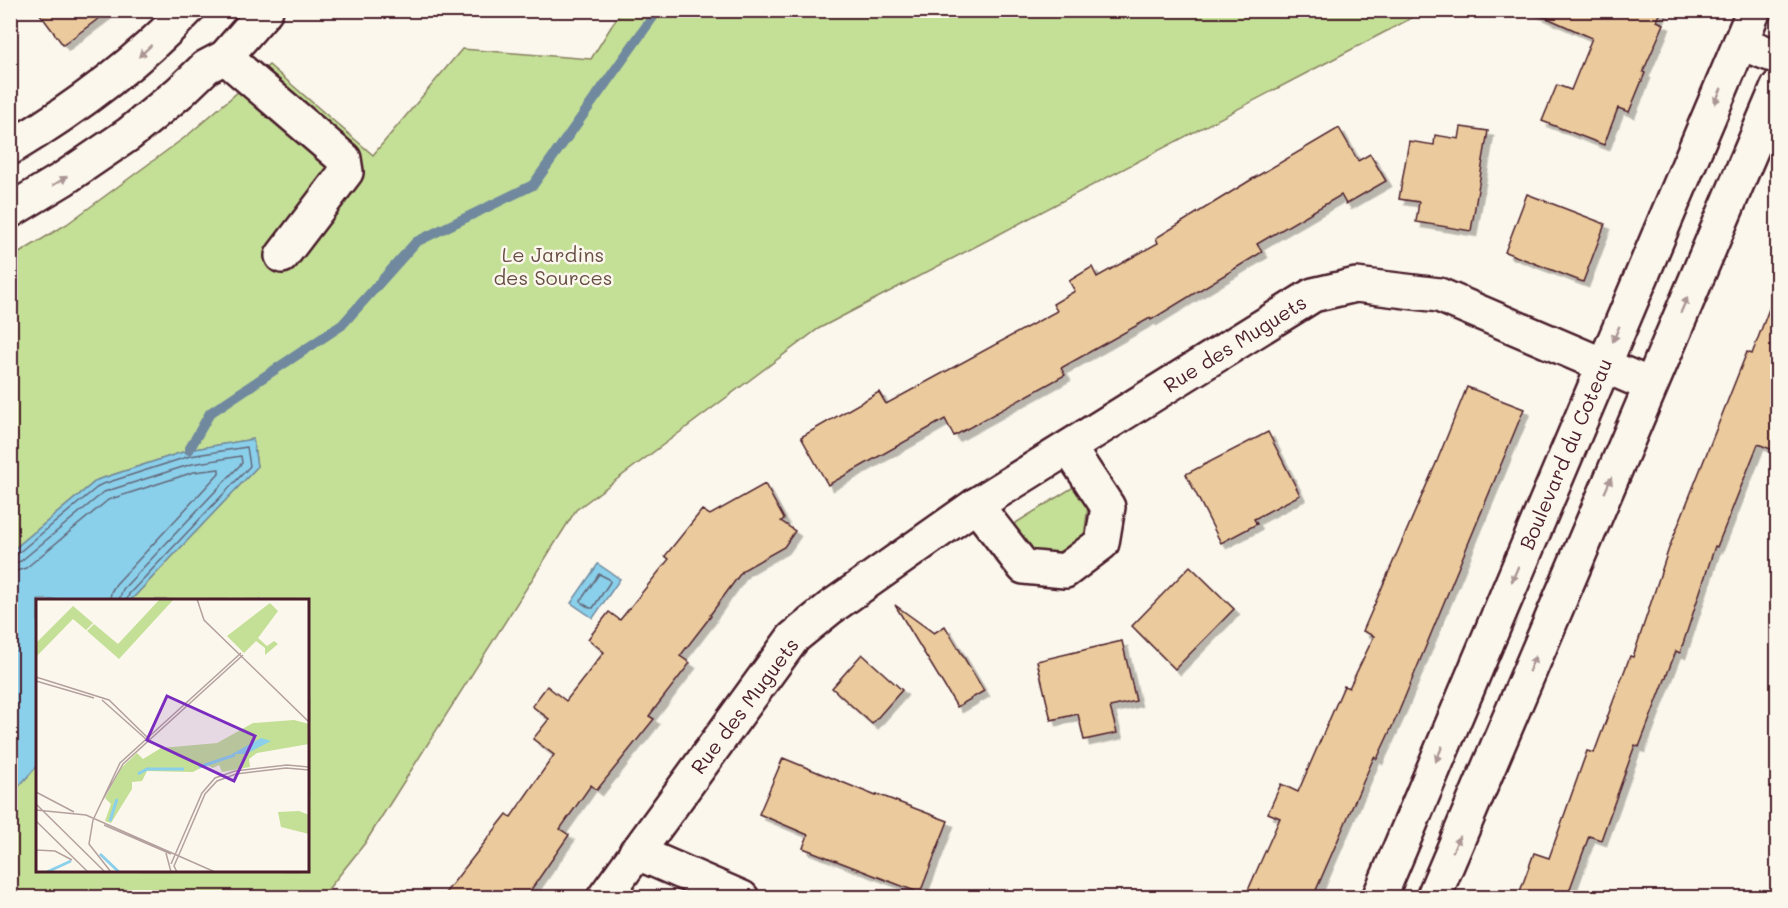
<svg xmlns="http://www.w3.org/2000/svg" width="1788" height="908" font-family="Mali,sans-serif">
  <defs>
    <filter id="shadow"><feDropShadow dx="5.5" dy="5.5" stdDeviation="0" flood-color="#0004"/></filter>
  </defs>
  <rect width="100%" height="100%" fill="#fbf7ec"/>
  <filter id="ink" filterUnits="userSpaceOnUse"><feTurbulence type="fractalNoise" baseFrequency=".0167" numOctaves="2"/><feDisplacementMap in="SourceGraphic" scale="12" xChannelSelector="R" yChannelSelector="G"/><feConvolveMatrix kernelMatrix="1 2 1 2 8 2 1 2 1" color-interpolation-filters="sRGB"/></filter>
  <g filter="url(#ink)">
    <!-- green -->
    <g fill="#c4df96" stroke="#877f60" stroke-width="1.5">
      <polygon points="621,11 1425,11 818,329 576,510 365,843 322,897 11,897 11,795 37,766 38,870 308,870 308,600 131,600 257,467 253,439 189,450 97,480 14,549 11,554 11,258 67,224 188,135 269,65 373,155 462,49 591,59"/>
      <polygon points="1075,486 1088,506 1084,536 1059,552 1032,552 1014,524"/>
    </g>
    <!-- water -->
    <g fill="#8ad0eb" stroke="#70899e" stroke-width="1.5">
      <polygon points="253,439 257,467 131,600 38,600 37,766 11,795 10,554 14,549 97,480 189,450"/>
      <polygon points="598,564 620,579 593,618 571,603"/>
    </g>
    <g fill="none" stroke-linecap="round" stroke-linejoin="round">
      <!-- shore -->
      <g stroke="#646678" stroke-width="1.5">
        <polyline points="10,556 17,554 100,485 190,456 247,447 250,466 129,594 127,600"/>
        <polyline points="10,564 21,561 104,492 192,464 241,456 242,463 123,589 119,600"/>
        <polyline points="10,573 26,568 108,500 194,472 219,469 219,473 116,584 111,592 110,600"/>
        <polygon points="599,574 609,579 610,582 593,608 590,608 582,603 581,600"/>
      </g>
      <!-- stream -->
      <polyline stroke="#70899e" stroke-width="10" points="189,450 210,413 342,325 416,242 533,185 658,10"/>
    </g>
    <!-- building -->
    <g fill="#ebcb9d" stroke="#4a1f2b" stroke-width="1.5" filter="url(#shadow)">
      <polygon points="37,10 110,10 63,45"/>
      <polygon points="1529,10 1662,10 1657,21 1664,24 1643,72 1645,73 1629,112 1618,108 1604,145 1542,121 1557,85 1571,90 1592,38"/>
      <polygon points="1461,127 1488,131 1471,231 1416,222 1419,202 1399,199 1409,141 1434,145 1435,135 1459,139"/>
      <polygon points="1339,128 1358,161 1370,154 1386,181 1346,204 1341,195 1257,244 1262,252 1151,320 1150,318 1061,368 1065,375 954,436 945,419 828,485 801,437 879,392 886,404 1057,311 1053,304 1075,291 1069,281 1092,267 1097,277 1158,243 1156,238 1254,178"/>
      <polygon points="1527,194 1605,224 1583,282 1505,252"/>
      <polygon points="1775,293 1778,294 1778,452 1758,444 1717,547 1715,546 1680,653 1676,651 1639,747 1635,745 1601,840 1589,836 1567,897 1518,897 1534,853 1549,858 1587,751 1594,753 1630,656 1633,657 1669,548 1747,352 1752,354"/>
      <polygon points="1467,387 1524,409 1397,716 1377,759 1374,757 1313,897 1245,897 1280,818 1268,813 1281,784 1298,792 1344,686 1349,688 1374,636 1363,631 1437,461"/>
      <polygon points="1268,432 1300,495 1254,519 1257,524 1221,543 1186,474"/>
      <polygon points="765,484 784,519 781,521 795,531 784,547 743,570 710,615 711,616 680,656 690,663 649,716 654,719 597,790 591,785 560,829 569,835 526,897 442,897 507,814 511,817 554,755 533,739 549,719 532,706 547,686 566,701 604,652 588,639 609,612 620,620 669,559 665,556 702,510 710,515"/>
      <polygon points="1190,566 1234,609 1175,669 1132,626"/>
      <polygon points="895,605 934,633 945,626 984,691 957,707"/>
      <polygon points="1122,641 1136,701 1110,707 1117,733 1084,740 1078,714 1051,720 1037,661"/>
      <polygon points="862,654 902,690 872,724 832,688"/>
      <polygon points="783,758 876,796 877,794 948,821 920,893 803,848 808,835 759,814"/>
    </g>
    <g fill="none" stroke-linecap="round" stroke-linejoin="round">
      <defs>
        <g id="minor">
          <polyline points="1740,43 1778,57"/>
          <polyline points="225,57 344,159 346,172 282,256"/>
          <path d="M10,148c65,-39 125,-83 177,-138"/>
          <polyline points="10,211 63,179 129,134 180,92 206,67 225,57 266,10"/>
          <polyline points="976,505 1024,567 1065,571 1102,543 1108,507 1069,448"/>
          <polyline points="636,852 742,898"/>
          <polyline points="604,898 793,638 830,608 976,505 1313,295 1356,285 1439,295 1650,385"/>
          <polyline points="1379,898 1754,10"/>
          <polyline points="1433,898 1778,87"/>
        </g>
      </defs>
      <!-- minor casing -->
      <use href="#minor" stroke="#4a1f2b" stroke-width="38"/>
      <!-- minor -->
      <use href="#minor" stroke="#fbf7ec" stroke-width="33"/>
    </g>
    <!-- one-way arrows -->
    <defs><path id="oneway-solid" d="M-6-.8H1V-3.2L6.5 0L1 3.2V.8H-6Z" transform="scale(1.5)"/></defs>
    <g fill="#ab9695">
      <use href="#oneway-solid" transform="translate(145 51) rotate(137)"/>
      <use href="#oneway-solid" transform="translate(1718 96) rotate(113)"/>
      <use href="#oneway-solid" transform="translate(60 181) rotate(-32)"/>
      <use href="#oneway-solid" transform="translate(1684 305) rotate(-67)"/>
      <use href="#oneway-solid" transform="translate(1616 334) rotate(113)"/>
      <use href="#oneway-solid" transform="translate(1608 485) rotate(-67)"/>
      <use href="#oneway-solid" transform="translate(1515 574) rotate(113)"/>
      <use href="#oneway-solid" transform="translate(1532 664) rotate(-67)"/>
      <use href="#oneway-solid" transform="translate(1439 754) rotate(113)"/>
      <use href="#oneway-solid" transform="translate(1456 844) rotate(-67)"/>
    </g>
  </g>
  <g text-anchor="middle" stroke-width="5" stroke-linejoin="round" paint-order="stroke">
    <!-- park labels -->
    <g font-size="20" fill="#684f46" stroke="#fbf7ec">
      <text x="553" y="262">Le Jardins<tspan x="553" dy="23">des Sources</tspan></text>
    </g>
    <!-- street labels -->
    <g font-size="20" fill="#4a1f2b" stroke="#fbf7ec">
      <text transform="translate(1235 344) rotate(-32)" y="7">Rue des Muguets</text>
      <text transform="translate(1566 454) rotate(-67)" y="7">Boulevard du Coteau</text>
      <text transform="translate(745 706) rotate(-53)" y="7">Rue des Muguets</text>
    </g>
  </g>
  <!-- overview -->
  <g transform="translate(36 599)">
    <rect width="273" height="273" fill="#fbf7ec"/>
    <path d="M124,0h14l-55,60 -32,-28 7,-7 24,20zM234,4l8,8 -20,27 9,8 7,-5 4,3 -13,11v-7l-9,-7 -12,12 -17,-17zM37,7l20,17 -7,7 -13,-11 -37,38v-14zM258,121l15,4v20l-52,9 -8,6 1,8 -28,5 -3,-7 -6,3 -7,-3 -13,7 -46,-1 -5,10 -10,1v7l-21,34 -6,-2 6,-17 -6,-6 16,-30 16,-15 6,6 18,-11 56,-5 36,-20zM263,212l10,4v19l-28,-7 -3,-15z" fill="#c4df96"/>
    <path d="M225,139l10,3 -25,13h-14z" fill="#8ad0eb"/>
    <path fill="none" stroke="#8ad0eb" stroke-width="3" d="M163,168l36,-12M102,175l9,-5h37M74,222l7,-22M64,255l19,18M11,273l24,-11"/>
    <path fill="none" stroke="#b4a19f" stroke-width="1.5" d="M161,0l7,21 105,102M0,78l73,23 40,39M0,82l58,17M66,101l45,40M0,193l38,20M66,202l21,-37 120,-109M0,205l69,68M0,211l50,5 129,57M57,221l27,-57 121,-110M57,221l-4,24 22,28M0,222l52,51M68,226l67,29M0,251l19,1 17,9M130,254l5,19M135,265l31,-71 13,-15 20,-7 52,-6 22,2M141,273l-3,-6 7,-16 24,-56 12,-13 19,-7 50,-6 23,2"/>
    <path fill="#7b2cbf" fill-opacity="0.15" stroke="#7b2cbf" stroke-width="3" d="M131,97l88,40 -21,45 -87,-41z"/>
    <rect width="273" height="273" fill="none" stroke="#4a1f2b" stroke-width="3"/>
  </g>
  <!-- margin -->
  <rect width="1788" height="908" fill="none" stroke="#fbf7ec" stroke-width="36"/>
  <rect x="18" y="18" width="1752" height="872" fill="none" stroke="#4a1f2b" stroke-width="2" filter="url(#ink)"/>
</svg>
